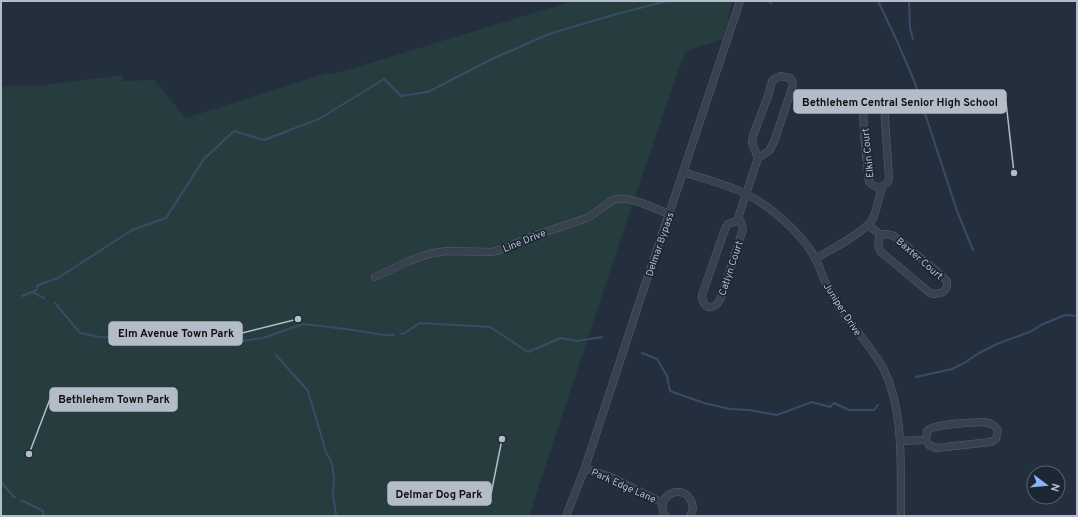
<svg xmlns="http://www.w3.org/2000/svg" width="1078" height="517" font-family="Overpass,sans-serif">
  <rect width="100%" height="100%" fill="#242f3e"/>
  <!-- green -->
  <polygon fill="#263c3f" points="573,1 732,1 724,39 685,51 631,208 529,516 1,516 1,86 45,85 124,75 122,81 154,80 186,118 327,73 334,74"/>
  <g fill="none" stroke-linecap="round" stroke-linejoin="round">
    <!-- stream -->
    <g stroke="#394c67" stroke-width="2">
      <polyline points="768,1 771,3 772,1"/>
      <polyline points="878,1 897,41 915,83 957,211 973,250"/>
      <polyline points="909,1 910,28 913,39"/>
      <polyline points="32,292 44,298"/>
      <polyline points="22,296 37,290 38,285 58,278 132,230 166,218 204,159 234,131 264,140 319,119 384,79 401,96 428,92 490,60 549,34 613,15 667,1"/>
      <polyline points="55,303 80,333 100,337 136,338 175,331 234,342 263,338 303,324 346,329 385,335 394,335"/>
      <polyline points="401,334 403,334 420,323 490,327 528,352 561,338 577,341 602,337"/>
      <polyline points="642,353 657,359 667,376 670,391 704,403 730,409 749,410 777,415 812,402 830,407 834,403 849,410 874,410 878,405"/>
      <polyline points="276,355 308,391 326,452 332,463 334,479 333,496 336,514"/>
      <polyline points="916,377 952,369 964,363 979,353 997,344 1032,331 1041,325 1065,315 1077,316"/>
      <polyline points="1,482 13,496 15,497"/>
      <polyline points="21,500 43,511 44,516"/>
    </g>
    <defs>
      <g id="minor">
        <polygon points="780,76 790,78 792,81 793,85 774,142 769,151 758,158 752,143 753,136 768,96 772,81 776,78"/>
        <path d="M874,97l9,6 1,2 5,73 -1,4c-7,6 -12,7 -19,0l-5,-47 -1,-30 3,-7z"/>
        <path d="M683,172c21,7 43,12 63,22 25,12 56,40 70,65 3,7 6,15 9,23 5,9 10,17 15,26 13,21 33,40 44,62 21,43 16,99 17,146"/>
        <path d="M737,221l4,1 2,7 -21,66c-2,4 -3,9 -8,11 -8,4 -12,-4 -12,-11l23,-66 3,-5z"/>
        <polyline points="737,221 758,158"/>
        <polyline points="868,225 881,235"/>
        <path d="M886,234l8,2 46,38c3,3 6,5 7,8 1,11 -9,13 -17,11l-50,-42c-2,-7 -3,-10 1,-16z"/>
        <path d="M815,259c13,-8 50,-27 57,-39 5,-10 7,-22 10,-33"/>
        <path d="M375,277l34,-16 20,-7 17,-3 46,1 8,-2 33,-14 54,-18c10,-5 17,-13 26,-18 13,-6 43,9 56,14"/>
        <path d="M983,422l9,2 6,6 -2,9 -5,3 -55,6 -7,-3 -3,-5 1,-9c8,-8 44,-8 56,-9z"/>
        <polyline points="900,441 926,440"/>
        <polyline points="585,468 613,478 663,503"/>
        <polyline points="566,516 585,468 641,297 669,214 740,1"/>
        <path d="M665,516c-11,-20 17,-34 26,-15 3,5 2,10 -1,15"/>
      </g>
    </defs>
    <!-- minor casing -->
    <use href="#minor" stroke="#565f6c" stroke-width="8"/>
    <!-- minor -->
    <use href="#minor" stroke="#38414e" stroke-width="7"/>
  </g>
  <g text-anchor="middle" stroke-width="3.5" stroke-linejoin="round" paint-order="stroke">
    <!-- street labels -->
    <g font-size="10" fill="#b4bcc9" stroke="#1d2633">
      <text transform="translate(867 153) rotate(-96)" y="4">Elkin Court</text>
      <text transform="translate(524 240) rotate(-22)" y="4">Line Drive</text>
      <text transform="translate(659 244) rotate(-71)" y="4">Delmar Bypass</text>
      <text transform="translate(920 258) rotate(41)" y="4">Baxter Court</text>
      <text transform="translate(730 268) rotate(-72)" y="4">Catlyn Court</text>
      <text transform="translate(843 309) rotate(57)" y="4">Juniper Drive</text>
      <text transform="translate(624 485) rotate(24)" y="4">Park Edge Lane</text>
    </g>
  </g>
  <!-- callouts -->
  <path fill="none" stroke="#b4bcc9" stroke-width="1.5" d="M1014 173L1006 102M298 319L242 333M29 454L50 399M502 439L491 494"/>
  <g fill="#b4bcc9" stroke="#1d2633" stroke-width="1.5">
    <circle cx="1014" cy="173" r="4"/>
    <circle cx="298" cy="319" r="4"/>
    <circle cx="29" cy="454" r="4"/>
    <circle cx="502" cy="439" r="4"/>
  </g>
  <g fill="#b4bcc9" stroke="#b4bcc9" stroke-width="1.5">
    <rect x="794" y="90" width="212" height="23" rx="4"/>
    <rect x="109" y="322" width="133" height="23" rx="4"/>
    <rect x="50" y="388" width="127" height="23" rx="4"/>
    <rect x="388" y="482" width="103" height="23" rx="4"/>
  </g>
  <g font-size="11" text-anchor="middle" font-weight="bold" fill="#111">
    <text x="900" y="106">Bethlehem Central Senior High School</text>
    <text x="176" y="337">Elm Avenue Town Park</text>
    <text x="114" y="403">Bethlehem Town Park</text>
    <text x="439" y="498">Delmar Dog Park</text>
  </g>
  <!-- border -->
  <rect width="1078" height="517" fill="none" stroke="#b4bcc9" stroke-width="4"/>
  <!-- north arrow -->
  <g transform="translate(1046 485) rotate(106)"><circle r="19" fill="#1d2633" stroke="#59626f"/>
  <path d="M0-3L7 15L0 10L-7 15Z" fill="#8ab4f8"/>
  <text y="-6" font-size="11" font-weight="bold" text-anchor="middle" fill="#b4bcc9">N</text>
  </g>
</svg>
